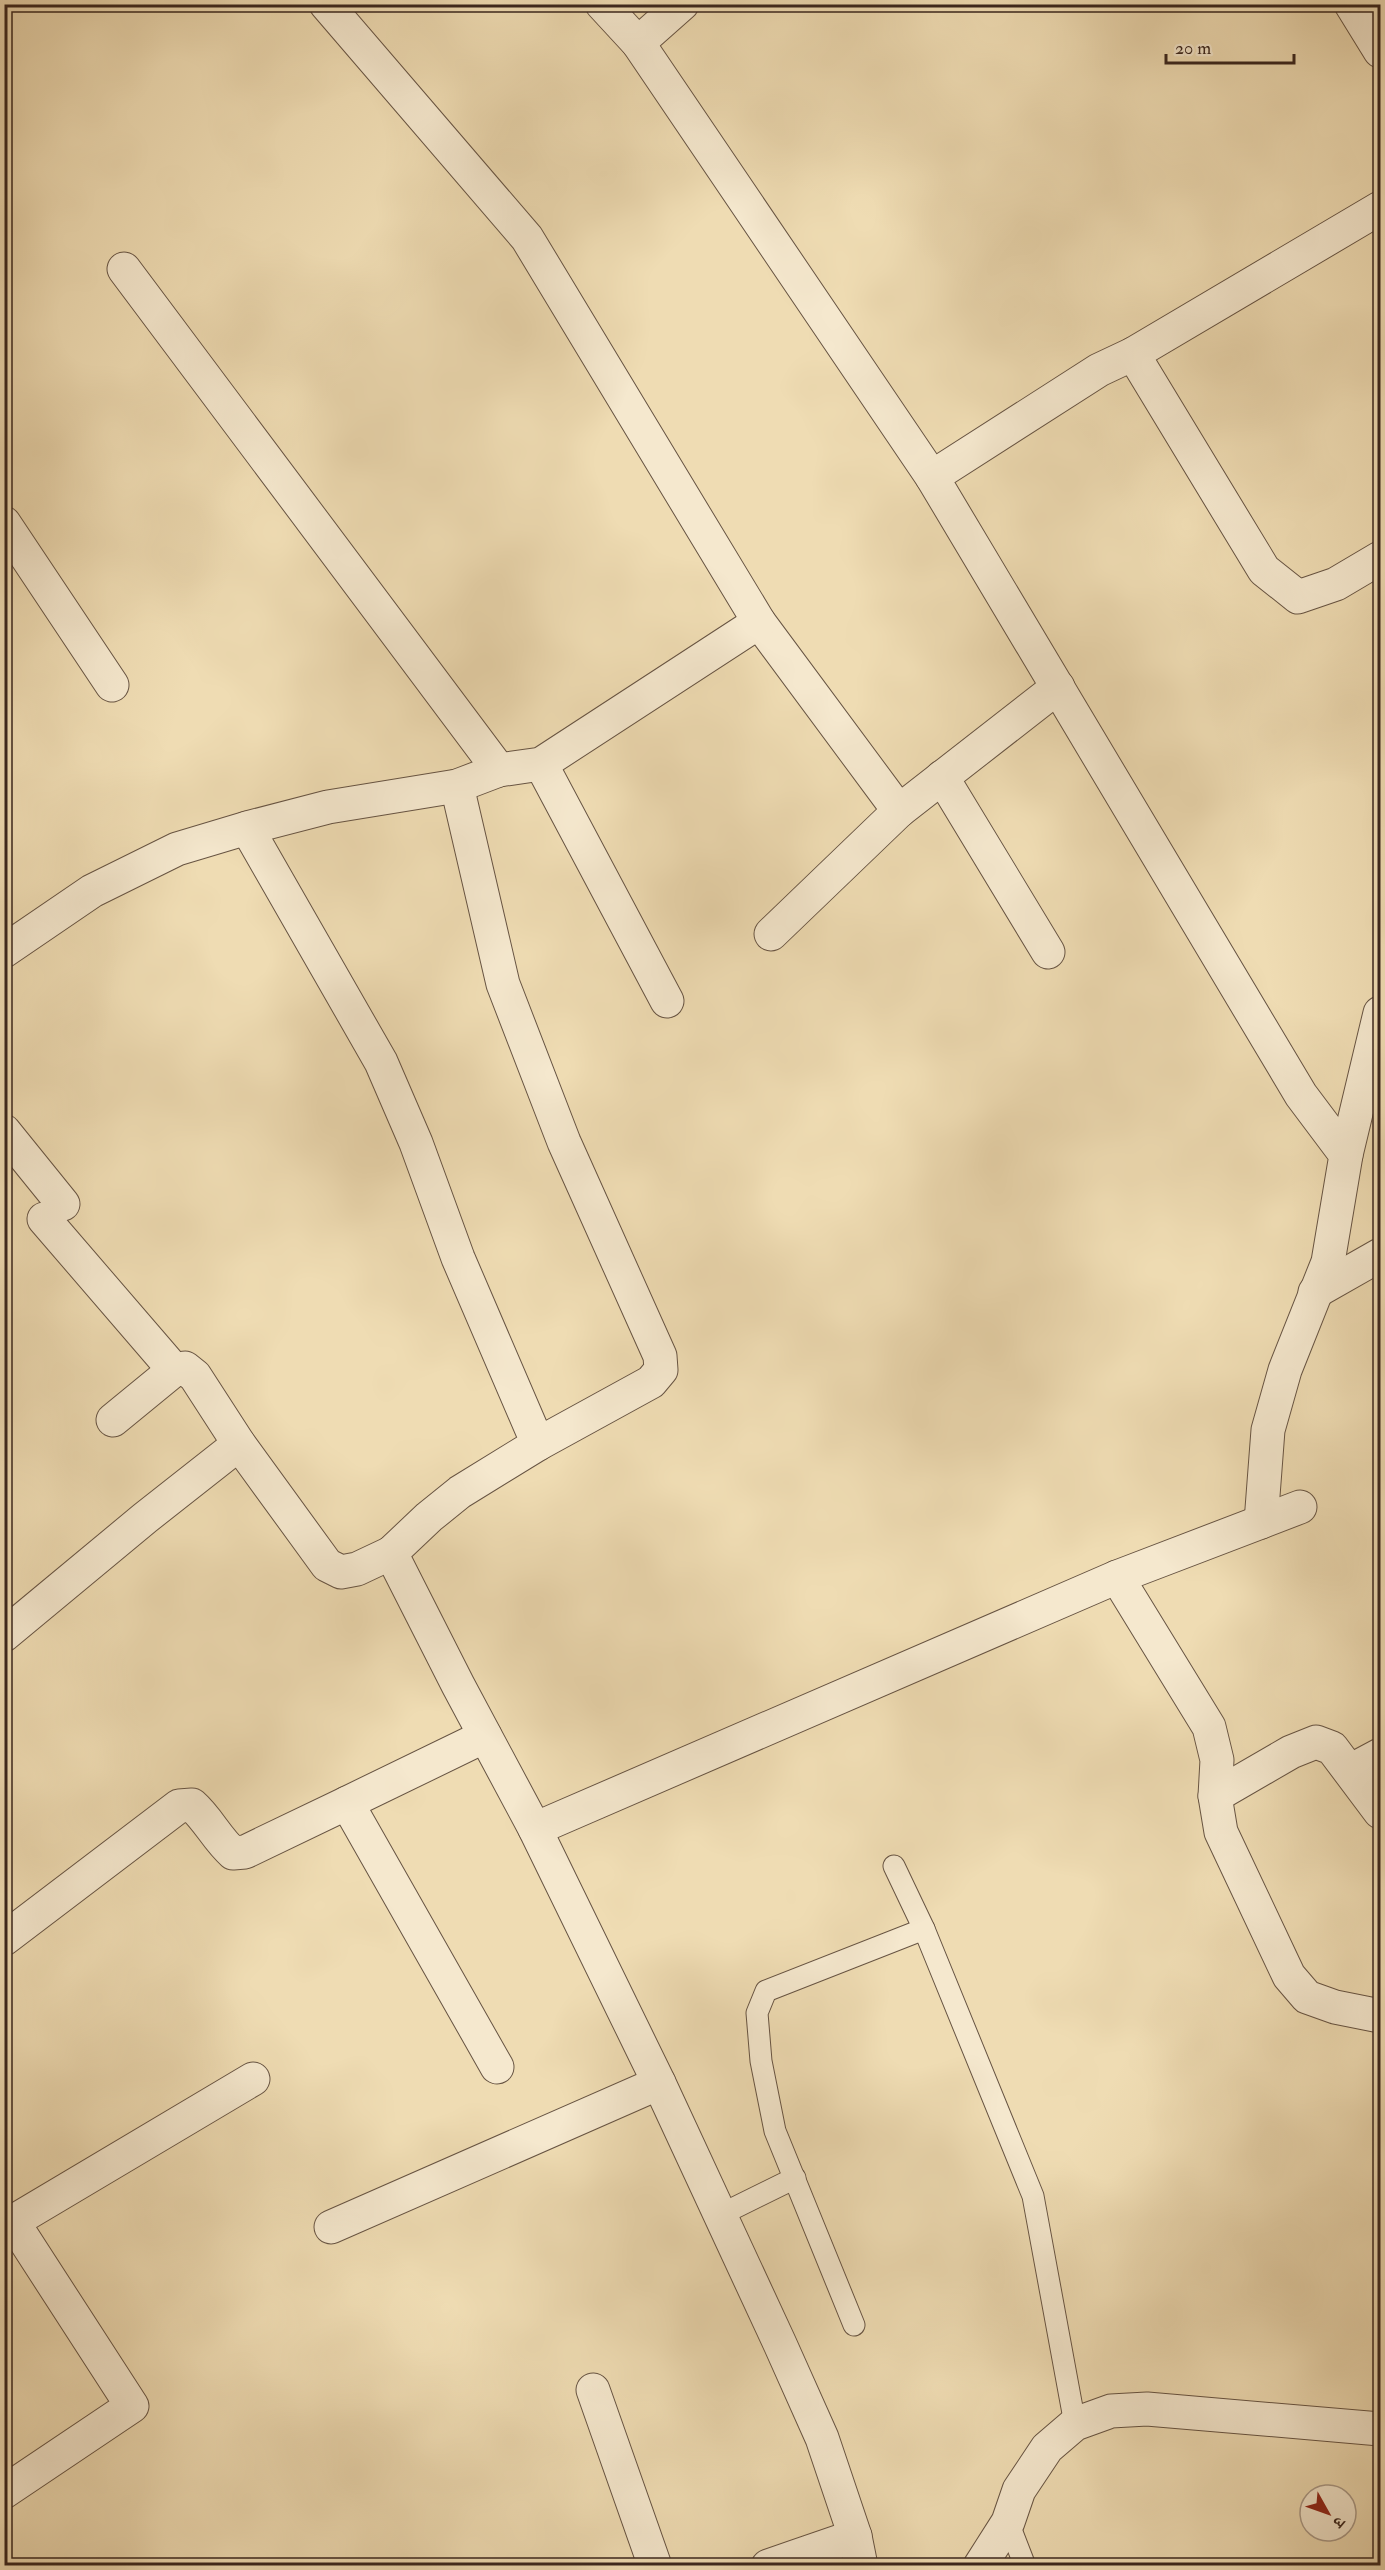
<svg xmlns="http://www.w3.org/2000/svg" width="1385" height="2570" font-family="'IM FELL Double Pica','Noto Serif Devanagari',serif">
  <rect width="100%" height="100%" fill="#efdcb3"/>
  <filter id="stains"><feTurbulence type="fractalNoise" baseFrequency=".00333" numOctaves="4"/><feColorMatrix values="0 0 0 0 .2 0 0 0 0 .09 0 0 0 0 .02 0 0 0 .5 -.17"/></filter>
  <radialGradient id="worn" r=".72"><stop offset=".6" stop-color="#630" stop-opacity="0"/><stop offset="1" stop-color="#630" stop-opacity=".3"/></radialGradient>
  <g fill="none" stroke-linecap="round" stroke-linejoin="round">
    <defs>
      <g id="service">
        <polyline points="894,1866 924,1929 1033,2196 1075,2424"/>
        <polyline points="720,2215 795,2178"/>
        <polyline points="854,2325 775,2131 761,2061 757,2013 766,1991 924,1929"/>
        <polyline points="1008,2522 1025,2566"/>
      </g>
      <g id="minor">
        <polyline points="602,4 638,43 932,477"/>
        <polyline points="1351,4 1380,51"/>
        <polyline points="638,43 682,4"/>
        <polyline points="124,269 499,770"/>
        <polyline points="1133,354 1264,570 1298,597 1336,584 1380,558"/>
        <polyline points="4,523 112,685"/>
        <polyline points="759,622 899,811 771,934"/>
        <polyline points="541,764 667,1001"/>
        <polyline points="942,777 1048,952"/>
        <polyline points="457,786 503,984 564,1142 660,1356 661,1370 651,1382 538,1444"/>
        <polyline points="899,811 1058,687"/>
        <polyline points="247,828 381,1062 416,1143 458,1258 538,1444 460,1492 429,1517 391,1553 458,1685 535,1829 659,2083 780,2344 822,2438 855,2536 861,2566"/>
        <polyline points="4,951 92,891 177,849 247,828 328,807 457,786 499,770 541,764 759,622 527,238 326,4"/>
        <polyline points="4,1131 63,1204"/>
        <polyline points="1346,1155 1380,1013"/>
        <polyline points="44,1219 174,1370"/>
        <polyline points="1315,1292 1380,1255"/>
        <polyline points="113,1420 174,1370 185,1368 195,1376 239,1444 327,1565 341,1572 357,1569 391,1553"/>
        <polyline points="1261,1522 1268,1430 1285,1370 1328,1262 1346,1155 1301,1095 932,477 1099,370 1133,354 1380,208"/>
        <polyline points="1117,1577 1209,1727 1217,1760 1215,1796 1221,1832 1289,1976 1307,1997 1335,2007 1380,2016"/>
        <polyline points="4,1635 145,1518 239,1444"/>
        <polyline points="485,1736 347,1803 497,2067"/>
        <polyline points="1350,1771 1380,1755"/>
        <polyline points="1215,1796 1291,1752 1316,1742 1332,1748 1380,1812"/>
        <polyline points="535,1829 1117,1577 1300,1507"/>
        <path d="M4,1939l175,-133 13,-1c16,14 25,34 41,48l12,-1 102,-49"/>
        <polyline points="4,2227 253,2079"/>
        <polyline points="331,2227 659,2083"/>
        <polyline points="593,2390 655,2566"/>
        <polyline points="4,2492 132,2406 13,2222"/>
        <polyline points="768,2566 855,2536"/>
        <polyline points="980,2566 1008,2522 1019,2490 1047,2448 1075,2424 1111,2411 1147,2409 1380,2429"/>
      </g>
    </defs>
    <!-- service casing -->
    <use href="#service" stroke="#675443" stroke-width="23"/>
    <!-- minor casing -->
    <use href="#minor" stroke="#675443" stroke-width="35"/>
    <!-- service -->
    <use href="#service" stroke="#f5e8ce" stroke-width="21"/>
    <!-- minor -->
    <use href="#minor" stroke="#f5e8ce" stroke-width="33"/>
  </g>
  <!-- margin -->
  <rect width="1385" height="2570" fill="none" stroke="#efdcb3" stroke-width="24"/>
  <rect x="6" y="6" width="1373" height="2558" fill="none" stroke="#3a261e" stroke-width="3"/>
  <rect x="12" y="12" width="1361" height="2546" fill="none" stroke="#3a261e" stroke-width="1.5"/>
  <!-- north arrow -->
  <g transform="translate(1328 2513) rotate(130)"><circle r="28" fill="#f5e8ce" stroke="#aa9a88" stroke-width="1.5"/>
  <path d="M0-4.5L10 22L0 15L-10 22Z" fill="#8f2418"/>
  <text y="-9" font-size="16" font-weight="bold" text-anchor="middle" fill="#3a261e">उ</text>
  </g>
  <!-- scale -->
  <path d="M1166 54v9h128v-9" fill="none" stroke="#3a261e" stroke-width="3"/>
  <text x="1175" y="54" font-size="18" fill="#3a261e" stroke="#f5e8ce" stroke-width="4.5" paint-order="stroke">20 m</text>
  <rect width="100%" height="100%" filter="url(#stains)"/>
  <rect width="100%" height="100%" fill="url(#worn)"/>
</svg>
